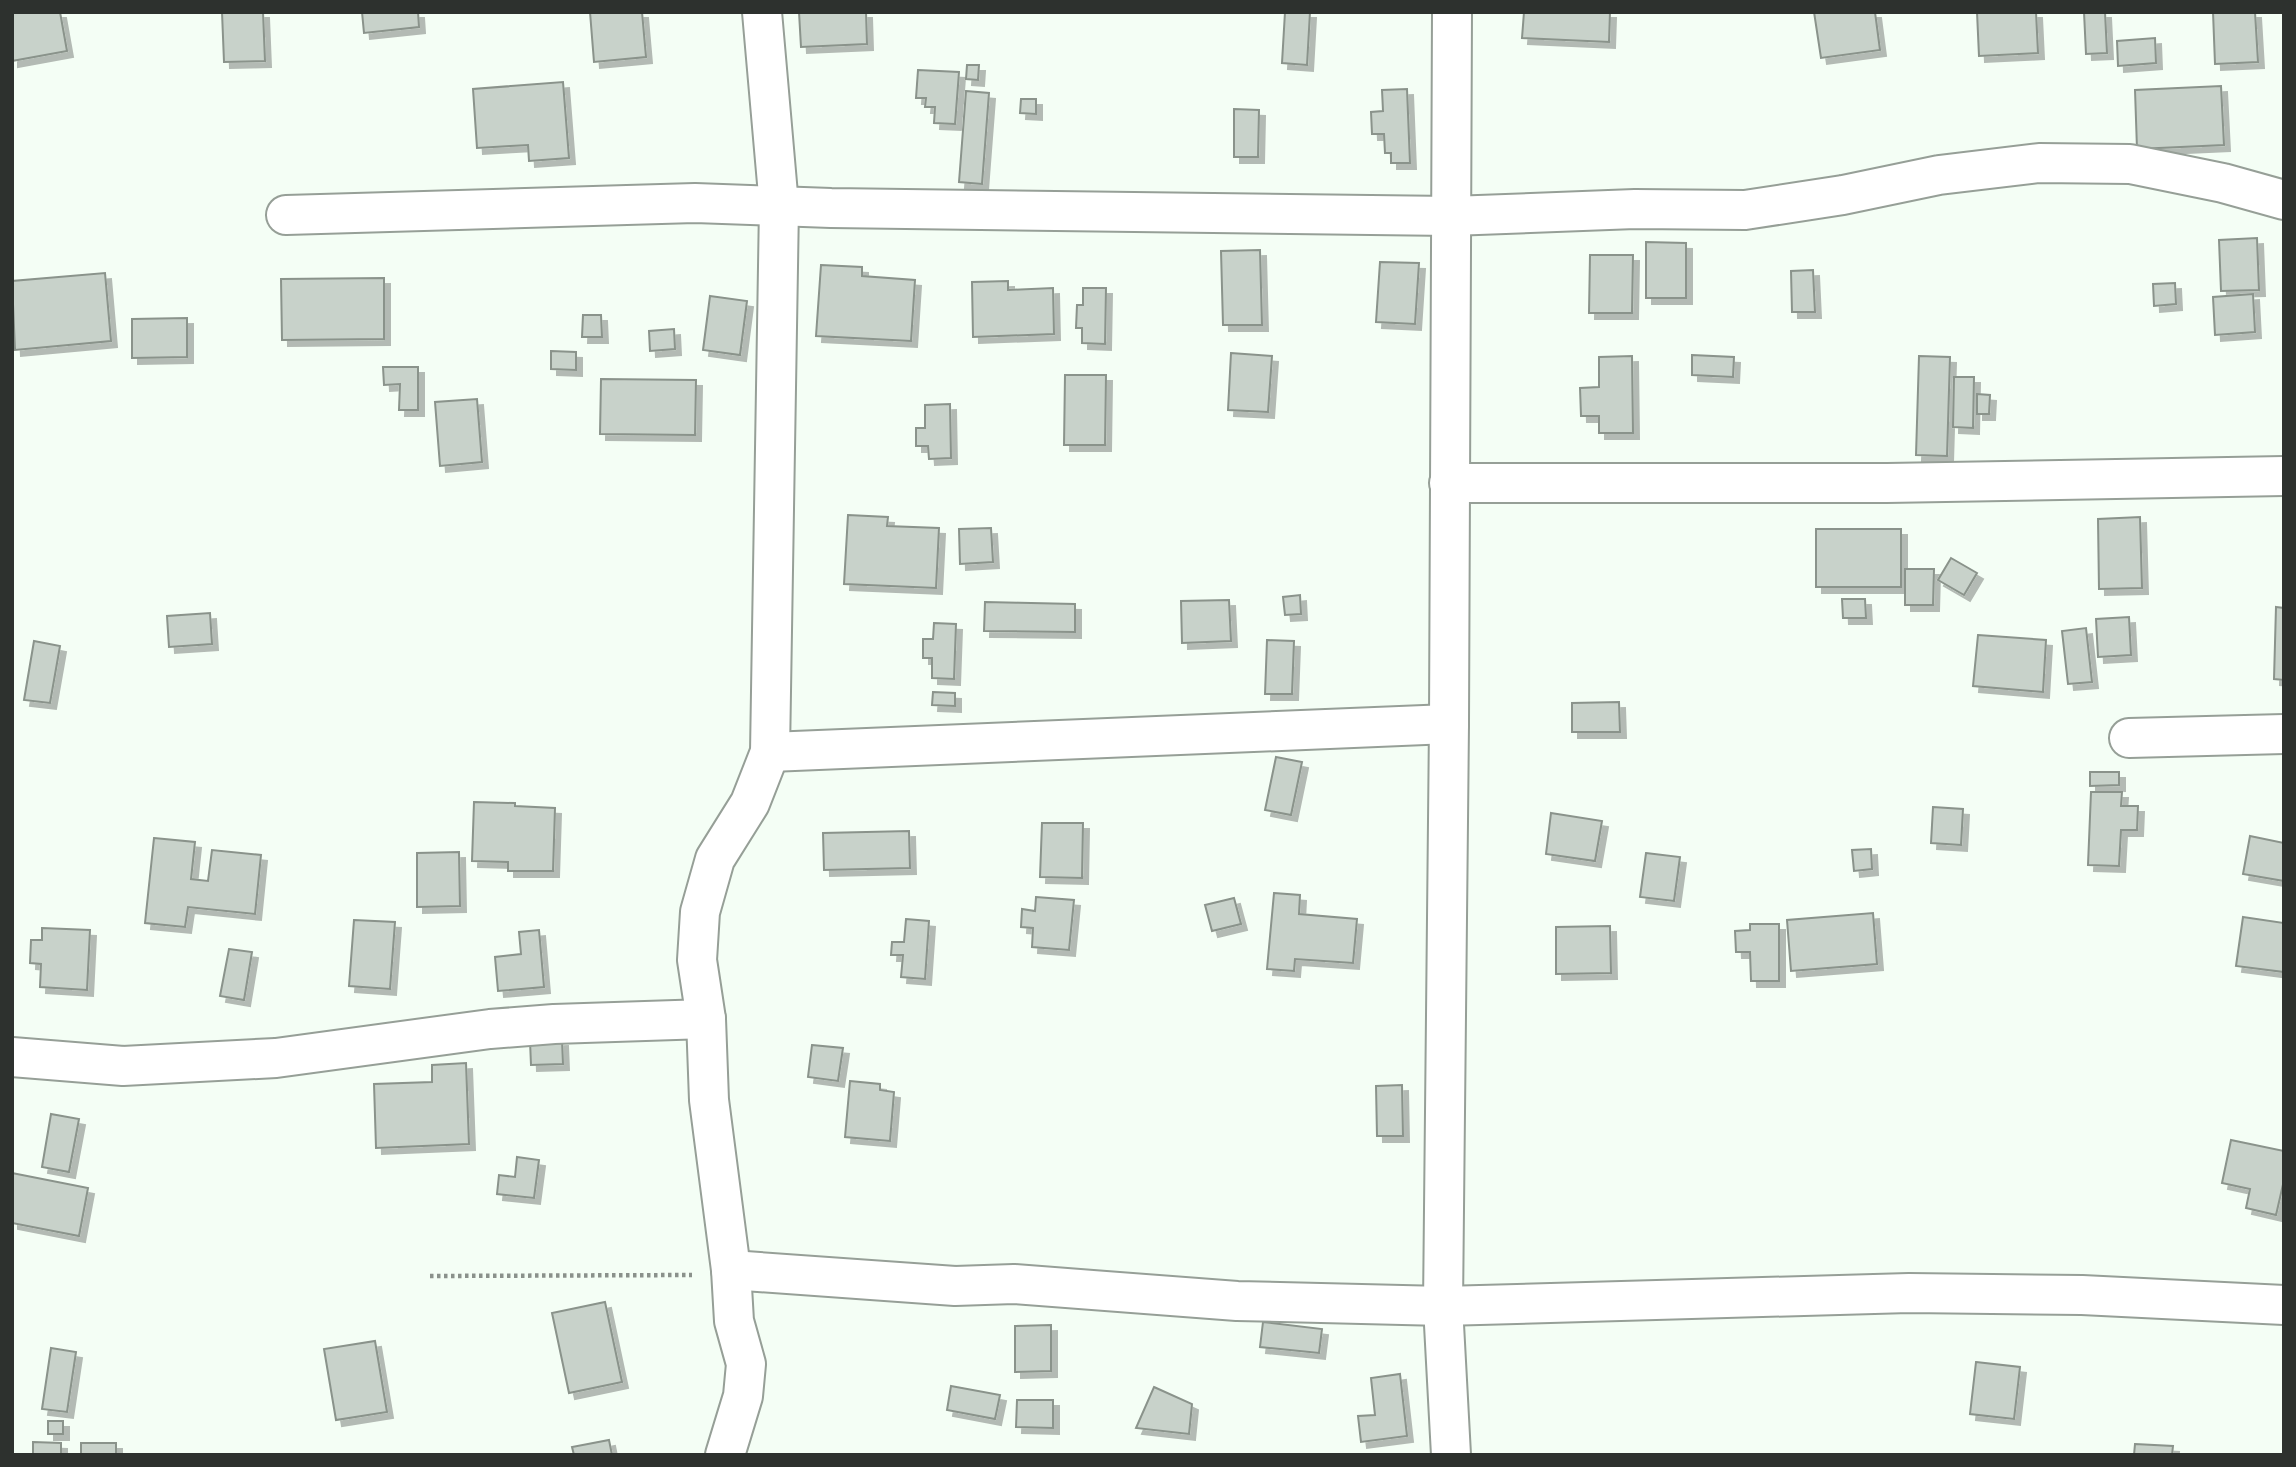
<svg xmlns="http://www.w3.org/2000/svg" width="2296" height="1467" font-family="Figtree,sans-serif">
  <defs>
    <filter id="shadow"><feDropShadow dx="6" dy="6" stdDeviation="0" flood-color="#0004"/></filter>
  </defs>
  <rect width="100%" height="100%" fill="#f4fef5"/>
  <!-- building -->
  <g fill="#c8d2ca" stroke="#8a938b" stroke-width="2" filter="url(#shadow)">
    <polygon points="12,12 60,12 67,51 12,61"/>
    <polygon points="222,12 263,12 265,61 224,62"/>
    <polygon points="362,12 418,12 419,27 364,33"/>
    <polygon points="590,12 642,12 646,57 594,62"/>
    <polygon points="799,12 866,12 867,44 801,47"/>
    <polygon points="1285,12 1310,12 1307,65 1282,63"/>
    <polygon points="1524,12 1610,12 1609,42 1522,38"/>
    <polygon points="1814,12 1875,12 1880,50 1821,58"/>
    <polygon points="1977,12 2036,12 2038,53 1979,56"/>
    <polygon points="2084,12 2105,12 2107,53 2086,54"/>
    <polygon points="2213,12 2255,12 2258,62 2215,64"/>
    <polygon points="2155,38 2156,63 2118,66 2117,41"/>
    <polygon points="967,65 979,65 978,80 966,79"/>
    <polygon points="918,70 959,72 955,124 934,123 935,107 925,107 926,98 916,98"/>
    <polygon points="563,82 569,158 529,161 528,145 477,148 473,89"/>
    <polygon points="2221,86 2224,145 2137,149 2135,90"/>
    <polygon points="1407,89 1410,163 1391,163 1391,153 1385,153 1384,134 1372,134 1371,112 1383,111 1382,90"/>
    <polygon points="966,91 989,93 982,184 959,182"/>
    <polygon points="1021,99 1036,99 1036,114 1020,113"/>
    <polygon points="1234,109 1259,110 1258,157 1234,157"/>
    <polygon points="2257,238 2259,290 2221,291 2219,240"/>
    <polygon points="1646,242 1686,243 1686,298 1646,298"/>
    <polygon points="1260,250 1262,325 1223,325 1221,251"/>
    <polygon points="1590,255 1633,255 1632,313 1589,313"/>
    <polygon points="1380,262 1419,263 1415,324 1376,322"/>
    <polygon points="821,265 862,267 862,276 915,280 911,341 816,336"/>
    <polygon points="1813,270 1815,312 1792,312 1791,271"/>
    <polygon points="105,273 111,341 15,350 12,281"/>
    <polygon points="384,278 384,339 282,340 281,279"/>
    <polygon points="1008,281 1008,290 1053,288 1054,334 973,337 972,282"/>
    <polygon points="2175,283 2176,304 2154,306 2153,284"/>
    <polygon points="1083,288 1106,288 1105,344 1082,343 1082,328 1076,328 1077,305 1083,305"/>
    <polygon points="2253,294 2255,332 2215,335 2213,297"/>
    <polygon points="710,296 747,301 740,355 703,350"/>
    <polygon points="583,315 601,315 602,337 582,337"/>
    <polygon points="187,318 187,357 132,358 132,319"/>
    <polygon points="674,329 675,349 650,351 649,331"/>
    <polygon points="551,351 576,352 576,370 551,369"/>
    <polygon points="1231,353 1272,356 1268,412 1228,410"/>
    <polygon points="1692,355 1734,357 1733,377 1692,375"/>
    <polygon points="1632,356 1633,433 1599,433 1599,416 1581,416 1580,388 1599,387 1599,357"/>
    <polygon points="1919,356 1950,357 1947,456 1916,455"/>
    <polygon points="383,367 418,367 418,410 399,410 400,384 384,385"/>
    <polygon points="1065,375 1106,375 1105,445 1064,445"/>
    <polygon points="1954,377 1974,377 1973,428 1953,427"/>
    <polygon points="601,379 696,380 695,435 600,434"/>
    <polygon points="1977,394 1990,395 1989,414 1977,414"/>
    <polygon points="477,399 482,462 440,466 435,402"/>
    <polygon points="950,404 951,458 929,459 928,446 916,446 916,428 925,428 925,405"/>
    <polygon points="848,515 888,517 887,526 939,528 936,588 844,584"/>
    <polygon points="2140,517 2142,588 2099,589 2098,519"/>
    <polygon points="991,528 993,562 960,564 959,529"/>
    <rect x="1816" y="529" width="85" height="58"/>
    <polygon points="1951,558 1977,573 1964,595 1938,580"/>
    <polygon points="1905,569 1934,569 1933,605 1905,605"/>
    <polygon points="1300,595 1301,614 1285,615 1283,597"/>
    <polygon points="1842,599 1865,599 1866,618 1843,618"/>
    <polygon points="1229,600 1231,641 1182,643 1181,601"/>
    <polygon points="985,602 1075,604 1075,632 984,631"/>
    <polygon points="2276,607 2284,608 2284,680 2274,679"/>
    <polygon points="210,613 212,644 169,647 167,616"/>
    <polygon points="2129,617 2131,655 2098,657 2096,619"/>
    <polygon points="934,623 956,624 954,679 932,678 932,658 923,658 923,639 933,639"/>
    <polygon points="2086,628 2092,682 2068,684 2062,631"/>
    <polygon points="1978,635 2046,640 2043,692 1973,686"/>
    <polygon points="1267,640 1294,641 1292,694 1265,694"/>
    <polygon points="34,641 60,646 50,703 24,700"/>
    <polygon points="933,692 955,693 955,706 932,705"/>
    <polygon points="1619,702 1620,732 1572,732 1572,703"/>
    <polygon points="1276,757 1302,762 1291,815 1265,810"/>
    <polygon points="2090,772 2119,772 2119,785 2090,786"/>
    <polygon points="2091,792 2122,792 2121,806 2138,806 2137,830 2121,830 2119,866 2088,865"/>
    <polygon points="474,802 515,803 515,806 555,808 553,871 508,871 508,862 472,861"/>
    <polygon points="1933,807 1963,809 1961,845 1931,843"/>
    <polygon points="1551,813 1602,821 1595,861 1546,854"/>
    <polygon points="1042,823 1083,823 1082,878 1040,877"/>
    <polygon points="909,831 910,868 824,870 823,833"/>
    <polygon points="2250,836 2284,843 2284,881 2243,874"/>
    <polygon points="154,838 195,842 191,879 208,881 212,850 261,855 255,914 188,907 185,927 145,923"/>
    <polygon points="1871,849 1872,869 1854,871 1852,850"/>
    <polygon points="459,852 460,906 417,907 417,853"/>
    <polygon points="1646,853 1680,857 1674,901 1640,897"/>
    <polygon points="1274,893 1300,895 1299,914 1357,919 1353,963 1295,959 1294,971 1267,969"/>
    <polygon points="1036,897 1074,900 1069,950 1032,947 1033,928 1021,927 1022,909 1035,911"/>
    <polygon points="1234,898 1241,924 1212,931 1205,905"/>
    <polygon points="1873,913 1877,964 1791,971 1787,920"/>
    <polygon points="2243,917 2284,923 2284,972 2236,966"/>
    <polygon points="906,919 929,921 925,979 901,977 903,955 891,955 892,942 904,942"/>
    <polygon points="354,920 395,922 390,989 349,986"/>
    <polygon points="1750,924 1779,924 1779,981 1751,981 1750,952 1736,952 1735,931 1750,930"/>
    <polygon points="1610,926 1611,973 1556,974 1556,927"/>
    <polygon points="42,928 90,930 87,990 40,987 41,964 30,963 31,940 42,940"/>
    <polygon points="539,930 544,987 498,991 495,957 521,954 519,932"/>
    <polygon points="229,949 252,952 244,1000 220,996"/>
    <polygon points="562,1040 563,1064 531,1065 530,1041"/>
    <polygon points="812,1045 843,1048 838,1081 808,1077"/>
    <polygon points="466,1063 469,1144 376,1148 374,1084 432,1082 432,1065"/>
    <polygon points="850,1081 880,1084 880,1090 894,1092 890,1141 845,1137"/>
    <polygon points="1402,1085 1403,1136 1377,1136 1376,1086"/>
    <polygon points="51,1114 79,1119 69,1172 42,1167"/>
    <polygon points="2231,1140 2284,1151 2284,1180 2276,1215 2246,1208 2250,1189 2222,1183"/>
    <polygon points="517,1157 539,1160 534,1198 497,1194 499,1175 515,1177"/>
    <polygon points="12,1173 88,1188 79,1236 12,1223"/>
    <polygon points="605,1302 622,1382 569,1393 552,1313"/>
    <polygon points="1263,1322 1322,1329 1319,1353 1260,1347"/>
    <polygon points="1051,1325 1051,1371 1015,1372 1015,1326"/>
    <polygon points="375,1341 387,1412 336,1420 324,1349"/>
    <polygon points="51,1348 76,1352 67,1412 42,1409"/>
    <polygon points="1976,1362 2020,1367 2014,1419 1970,1414"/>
    <polygon points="1400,1374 1407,1436 1361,1442 1358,1416 1375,1415 1371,1378"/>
    <polygon points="951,1386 1000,1395 995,1419 947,1410"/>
    <polygon points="1154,1387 1192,1404 1189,1434 1136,1428"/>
    <polygon points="1017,1400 1053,1400 1053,1428 1016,1427"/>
    <rect x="48" y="1421" width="15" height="13"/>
    <polygon points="609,1440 612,1455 574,1455 572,1447"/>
    <polygon points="33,1442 61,1443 61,1455 33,1455"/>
    <rect x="81" y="1443" width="35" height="12"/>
    <polygon points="2135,1444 2173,1446 2172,1455 2134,1455"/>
  </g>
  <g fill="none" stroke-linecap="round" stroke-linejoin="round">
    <defs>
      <g id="minor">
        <polyline points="286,215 695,203 831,208 1451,216 1635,209 1745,210 1843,195 1939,175 2039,163 2130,164 2223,183 2284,200"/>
        <polyline points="1449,483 1887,483 2284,476"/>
        <polyline points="2129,738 2284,734"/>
        <polyline points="770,752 1449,724"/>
        <polyline points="12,1057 123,1066 276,1058 490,1029 554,1024 706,1019"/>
        <polyline points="731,1270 955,1286 1014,1284 1237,1301 1443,1306 1909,1293 2082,1295 2284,1305"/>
        <polyline points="725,1455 743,1396 746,1364 734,1321 731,1270 709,1100 706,1019 697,960 700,912 715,859 750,803 770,752 779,206 762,12"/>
        <polyline points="1451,1455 1443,1306 1449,724 1452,12"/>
      </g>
    </defs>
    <!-- minor casing -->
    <use href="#minor" stroke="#969f97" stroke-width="42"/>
    <!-- path -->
    <polyline stroke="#8a918b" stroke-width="4.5" stroke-dasharray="3.5 3.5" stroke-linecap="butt" points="430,1276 692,1275"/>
    <!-- minor -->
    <use href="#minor" stroke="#fff" stroke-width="38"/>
  </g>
  <!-- border -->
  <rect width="2296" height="1467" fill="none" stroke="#2d312e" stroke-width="28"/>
</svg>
